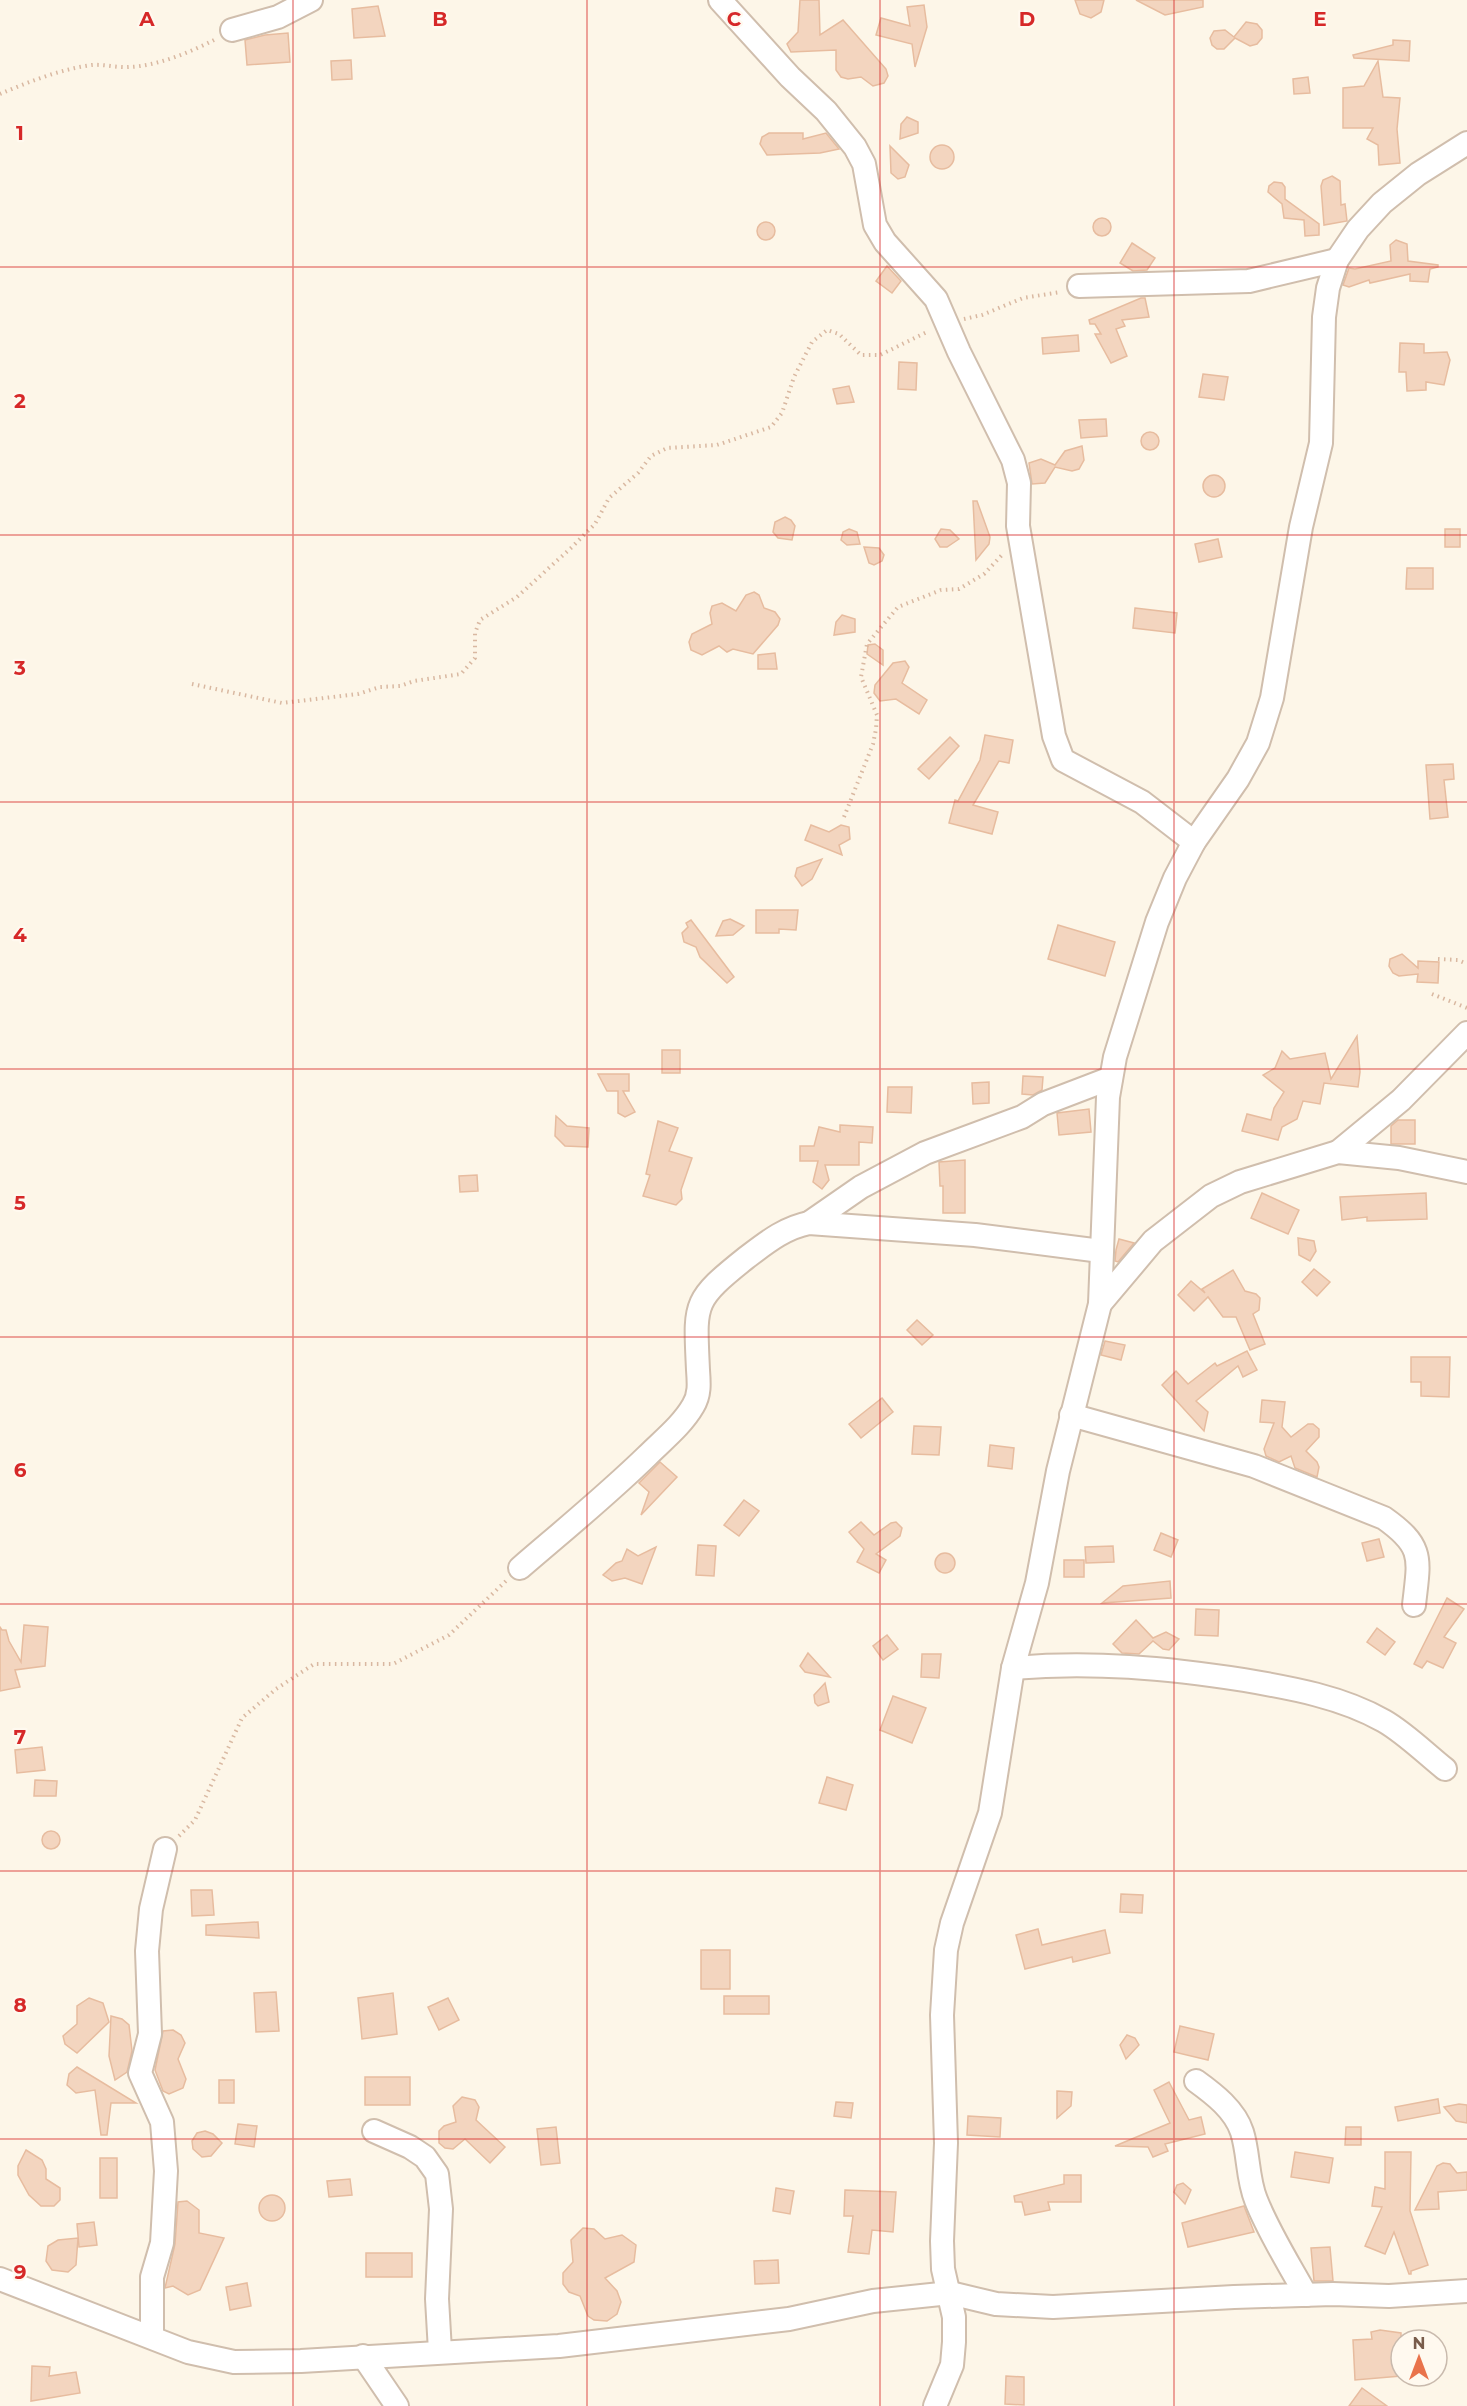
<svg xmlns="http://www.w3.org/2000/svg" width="1467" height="2406" font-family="Montserrat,sans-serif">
  <rect width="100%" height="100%" fill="#fdf6e8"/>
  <!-- building -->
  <g fill="#f3d5bf" stroke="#e7bc9f" stroke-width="1.5">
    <polygon points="800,0 819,0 820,35 843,20 886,69 888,76 884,83 873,86 861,77 848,79 841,77 836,70 836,50 791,52 787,44 798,32"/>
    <polygon points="1075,0 1104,0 1101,12 1091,18 1080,14"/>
    <polygon points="1136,0 1203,0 1203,7 1165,15"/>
    <polygon points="924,5 927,27 915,67 912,44 876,35 881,18 910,26 907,7"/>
    <polygon points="378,6 385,36 354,38 352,9"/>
    <polygon points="1246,22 1257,24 1262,30 1262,38 1257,44 1250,46 1235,38 1224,49 1217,49 1212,45 1210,38 1214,31 1225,30 1234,37"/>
    <polygon points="288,33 290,62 247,65 245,40 265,35"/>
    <polygon points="1393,40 1410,41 1409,61 1354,58 1353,55 1393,45"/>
    <polygon points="351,60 352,79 332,80 331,61"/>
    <polygon points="1378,61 1383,97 1400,98 1397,129 1400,163 1379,165 1378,145 1367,139 1373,128 1343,128 1343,88 1364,86"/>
    <polygon points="1308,77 1310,93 1294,94 1293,79"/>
    <polygon points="907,117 918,122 918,133 900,139 901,124"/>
    <polygon points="769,133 803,133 803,139 826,133 839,149 820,153 767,155 760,144 762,137"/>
    <circle cx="942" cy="157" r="12"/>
    <polygon points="890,146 909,165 905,177 898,179 891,173"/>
    <polygon points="1332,176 1340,181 1341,205 1345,204 1347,221 1324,225 1321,186 1323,180"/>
    <polygon points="1274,182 1282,183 1285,187 1285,199 1319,224 1319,235 1305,236 1304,220 1284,218 1282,204 1268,192 1269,186"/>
    <circle cx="1102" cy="227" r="9"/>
    <circle cx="766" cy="231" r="9"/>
    <polygon points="1396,240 1407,244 1408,261 1438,265 1438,267 1430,269 1428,282 1410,281 1410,274 1370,283 1369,280 1349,287 1343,285 1349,268 1355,269 1391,261 1390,245"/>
    <polygon points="1132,243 1155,258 1147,270 1133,271 1120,263"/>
    <polygon points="887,266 901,281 892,293 876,281"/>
    <polygon points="1141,298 1145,298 1149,317 1122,320 1125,326 1116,329 1127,356 1111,363 1095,334 1101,334 1095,324 1090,324 1089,320"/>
    <polygon points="1078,335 1079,351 1043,354 1042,338"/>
    <polygon points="1400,343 1424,344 1424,353 1447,352 1450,360 1444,385 1426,382 1426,390 1407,391 1406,372 1399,372"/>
    <polygon points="899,362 917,363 916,390 898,389"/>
    <polygon points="1203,374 1228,377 1224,400 1199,397"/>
    <polygon points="849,386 854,402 837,404 833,389"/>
    <polygon points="1106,419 1107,436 1081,438 1079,420"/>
    <circle cx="1150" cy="441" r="9"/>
    <polygon points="1082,446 1084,460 1079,469 1072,471 1055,467 1045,483 1032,484 1029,463 1041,459 1055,465 1065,451"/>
    <circle cx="1214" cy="486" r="11"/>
    <polygon points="973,501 977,501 990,537 989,544 976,560"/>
    <polygon points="785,517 791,520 795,526 792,540 778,538 773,532 775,522"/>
    <polygon points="849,529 857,532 860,544 847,545 841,540 843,532"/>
    <polygon points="941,529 950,530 959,539 947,547 940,547 935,539"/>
    <rect x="1445" y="529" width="15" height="18"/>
    <polygon points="1218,539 1222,557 1199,562 1195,544"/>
    <polygon points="864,547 879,548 884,555 882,561 874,565 869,563"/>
    <polygon points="1407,568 1433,568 1433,589 1406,589"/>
    <polygon points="754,592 759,595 764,608 775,612 780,619 778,625 753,654 733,649 727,652 719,646 702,655 691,650 689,642 692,634 712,624 710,613 712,606 722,603 736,611 746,595"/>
    <polygon points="1135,608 1177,613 1175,633 1133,628"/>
    <polygon points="842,615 855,619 855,632 834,635 836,622"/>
    <polygon points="875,644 883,650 883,665 867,654 868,645"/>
    <polygon points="775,653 777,669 758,669 758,655"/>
    <polygon points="905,661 909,667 902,683 927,700 919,714 896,699 880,701 874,693 875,685 893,663"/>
    <polygon points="985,735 1013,740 1009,763 999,761 973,805 998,812 992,834 949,823 955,800 958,801 980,760"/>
    <polygon points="950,737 959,746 929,779 918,769"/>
    <polygon points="1453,764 1454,779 1444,780 1448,817 1430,819 1426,765"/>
    <polygon points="811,825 829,832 841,825 849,827 850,839 839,845 842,855 805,840"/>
    <polygon points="822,859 812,879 802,886 795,876 797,868"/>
    <polygon points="756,910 798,910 796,930 779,929 779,933 756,933"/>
    <polygon points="730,919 744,926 733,935 716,936 723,921"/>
    <polygon points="691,920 734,977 727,983 700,957 696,947 684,942 682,933 688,927 686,923"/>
    <polygon points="1058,925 1115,942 1105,976 1048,959"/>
    <polygon points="1402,954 1418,968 1418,961 1439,962 1438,983 1417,982 1418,974 1399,976 1393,973 1389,966 1390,959"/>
    <polygon points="1357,1036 1360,1072 1358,1087 1324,1083 1320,1104 1303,1101 1297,1119 1282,1127 1278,1140 1242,1131 1247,1114 1271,1120 1274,1108 1284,1092 1263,1075 1275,1068 1282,1051 1290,1059 1325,1053 1331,1079"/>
    <rect x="662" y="1050" width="18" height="23"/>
    <polygon points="598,1074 629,1074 629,1091 623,1091 635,1112 625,1117 618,1113 618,1091 607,1091"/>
    <polygon points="1023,1076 1043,1077 1042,1090 1033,1095 1022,1094"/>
    <polygon points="989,1082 989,1103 973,1104 972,1083"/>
    <polygon points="888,1087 912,1087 911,1113 887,1112"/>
    <polygon points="1089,1109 1091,1132 1059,1135 1057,1113"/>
    <polygon points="556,1116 567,1126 589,1128 588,1147 565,1146 555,1136"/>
    <polygon points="1398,1120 1415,1120 1415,1144 1391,1144 1391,1126"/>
    <polygon points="658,1121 678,1128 669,1151 692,1158 681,1190 682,1199 676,1205 643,1196 650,1175 646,1174"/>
    <polygon points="840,1125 873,1127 872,1143 859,1142 859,1165 825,1165 829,1180 822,1189 813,1182 818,1161 800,1161 800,1146 814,1146 819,1127 840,1132"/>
    <polygon points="965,1160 965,1213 943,1213 943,1186 940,1186 939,1162"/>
    <polygon points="477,1175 478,1191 460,1192 459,1176"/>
    <polygon points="1262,1193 1299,1210 1288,1234 1251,1218"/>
    <polygon points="1426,1193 1427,1219 1367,1221 1367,1217 1342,1220 1340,1197"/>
    <polygon points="1298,1238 1314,1241 1316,1251 1310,1261 1299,1255"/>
    <polygon points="1119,1239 1134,1243 1118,1262 1115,1261 1116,1250"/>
    <polygon points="1314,1269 1330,1282 1317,1296 1302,1282"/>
    <polygon points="1233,1270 1245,1291 1256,1294 1260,1298 1259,1310 1253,1314 1265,1344 1250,1350 1236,1317 1223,1317 1208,1297 1194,1311 1178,1295 1191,1281 1205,1293 1202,1289"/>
    <polygon points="917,1320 933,1335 922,1345 907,1330"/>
    <polygon points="1105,1341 1125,1345 1121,1360 1101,1355"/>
    <polygon points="1247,1351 1257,1370 1243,1377 1238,1366 1196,1401 1208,1412 1204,1431 1162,1385 1176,1371 1188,1384 1215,1363 1217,1366"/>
    <polygon points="1411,1357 1450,1357 1449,1397 1421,1396 1421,1382 1411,1382"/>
    <polygon points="882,1398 893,1412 861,1438 849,1424"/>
    <polygon points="1262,1400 1285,1402 1282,1427 1291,1437 1308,1424 1313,1424 1319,1429 1319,1437 1306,1451 1317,1462 1319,1467 1317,1477 1295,1468 1291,1456 1279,1462 1266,1456 1264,1449 1274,1423 1260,1422"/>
    <polygon points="914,1426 941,1427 939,1455 912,1454"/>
    <polygon points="990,1445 1014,1448 1012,1469 988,1466"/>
    <polygon points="660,1462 677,1477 641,1515 649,1492 639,1483"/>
    <polygon points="744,1500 759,1511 739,1536 724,1525"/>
    <polygon points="861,1522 874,1535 891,1523 896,1522 902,1528 900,1536 876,1554 886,1560 879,1573 857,1562 864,1549 849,1532"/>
    <polygon points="1161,1533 1178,1540 1171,1557 1154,1550"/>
    <polygon points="1379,1539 1384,1557 1367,1561 1362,1543"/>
    <polygon points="698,1545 716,1546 714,1576 696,1575"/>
    <polygon points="1113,1546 1114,1562 1086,1563 1085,1547"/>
    <polygon points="656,1547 642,1584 625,1578 612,1581 603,1575 616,1563 622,1561 627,1549 638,1556"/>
    <circle cx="945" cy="1563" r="10"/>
    <rect x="1064" y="1560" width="20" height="17"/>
    <polygon points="1170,1581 1171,1598 1102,1603 1123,1586"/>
    <polygon points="1447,1598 1464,1609 1444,1637 1456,1643 1443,1668 1427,1661 1422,1668 1414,1664"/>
    <polygon points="1196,1609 1219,1610 1218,1636 1195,1635"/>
    <polygon points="1136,1620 1153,1638 1166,1632 1179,1639 1169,1650 1163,1649 1153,1641 1139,1654 1122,1653 1113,1644"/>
    <polygon points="24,1625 48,1627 45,1666 15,1670 20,1687 0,1691 0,1627 2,1630 6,1630 9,1641 21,1662"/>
    <polygon points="1377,1628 1395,1642 1385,1655 1367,1642"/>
    <polygon points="887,1635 898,1649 883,1660 873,1646"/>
    <polygon points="808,1653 830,1677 805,1672 800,1666"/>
    <polygon points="922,1654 941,1654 939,1678 921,1677"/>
    <polygon points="825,1683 829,1702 818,1706 815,1703 814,1695"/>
    <polygon points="893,1696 926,1708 912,1743 880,1730"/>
    <polygon points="42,1747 45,1770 17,1773 15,1750"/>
    <polygon points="827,1777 853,1785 846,1810 819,1803"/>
    <polygon points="35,1780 57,1781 56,1796 34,1796"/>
    <circle cx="51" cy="1840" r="9"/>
    <polygon points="191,1890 212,1890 214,1915 192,1916"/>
    <polygon points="1121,1894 1143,1895 1142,1913 1120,1912"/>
    <polygon points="258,1922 259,1938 206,1935 206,1925"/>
    <polygon points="1038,1929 1042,1945 1105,1930 1110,1953 1073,1962 1072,1957 1025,1969 1016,1935"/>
    <rect x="701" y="1950" width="29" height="39"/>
    <polygon points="276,1992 279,2031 256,2032 254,1993"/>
    <polygon points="393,1993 397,2034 362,2039 358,1998"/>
    <rect x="724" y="1996" width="45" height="18"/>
    <polygon points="89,1998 103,2003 109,2022 77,2053 65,2044 63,2036 77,2024 77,2006"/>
    <polygon points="448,1998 459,2020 439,2030 428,2007"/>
    <polygon points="111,2016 122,2019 129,2025 132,2051 127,2072 115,2080 109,2056"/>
    <polygon points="1180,2026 1214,2034 1208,2060 1174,2052"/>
    <polygon points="173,2030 181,2035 185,2043 178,2059 186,2079 183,2088 169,2094 163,2091 155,2070 163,2031"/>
    <polygon points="1127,2035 1135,2038 1139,2045 1126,2059 1120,2045"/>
    <polygon points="77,2067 136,2103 111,2103 107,2135 101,2135 95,2090 76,2093 67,2085 69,2074"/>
    <rect x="365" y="2077" width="45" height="28"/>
    <rect x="219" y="2080" width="15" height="23"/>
    <polygon points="1169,2082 1189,2120 1201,2117 1205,2134 1165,2144 1168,2151 1153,2157 1148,2147 1115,2146 1170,2123 1154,2090"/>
    <polygon points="1057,2091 1072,2092 1071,2106 1057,2118"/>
    <polygon points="462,2097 475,2100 479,2107 476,2120 505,2147 490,2163 465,2139 453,2149 445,2148 439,2143 439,2131 444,2126 456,2122 453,2106"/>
    <polygon points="1438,2099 1440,2113 1398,2121 1395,2107"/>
    <polygon points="836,2102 853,2103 851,2118 834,2116"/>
    <polygon points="1459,2104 1467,2105 1467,2123 1456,2121 1444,2107"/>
    <polygon points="968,2116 1001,2118 1000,2137 967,2135"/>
    <polygon points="238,2124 257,2126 254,2147 235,2144"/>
    <polygon points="556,2127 560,2163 541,2165 537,2129"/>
    <polygon points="1346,2127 1361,2127 1361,2145 1345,2145"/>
    <polygon points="205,2131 213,2134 222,2143 211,2156 202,2157 193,2149 192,2141 197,2133"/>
    <polygon points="26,2150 42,2160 46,2169 46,2179 60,2188 60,2200 54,2206 41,2206 29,2195 18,2175 18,2166"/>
    <polygon points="1295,2152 1333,2158 1329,2183 1291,2177"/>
    <polygon points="1385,2152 1411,2152 1410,2211 1428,2265 1411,2271 1411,2274 1409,2274 1394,2232 1385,2254 1365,2246 1382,2207 1372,2206 1375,2187 1385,2189"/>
    <rect x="100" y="2158" width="17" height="40"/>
    <polygon points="1443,2163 1450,2164 1457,2173 1467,2172 1467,2190 1438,2192 1439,2209 1415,2210 1437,2166"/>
    <polygon points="1064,2175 1081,2175 1081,2202 1048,2202 1050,2210 1025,2215 1022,2202 1015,2202 1014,2196 1064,2184"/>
    <polygon points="350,2179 352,2195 329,2197 327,2181"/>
    <polygon points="1183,2183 1191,2190 1185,2204 1174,2192 1177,2185"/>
    <polygon points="776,2188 794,2191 790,2214 773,2211"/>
    <polygon points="845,2190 896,2192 893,2232 872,2230 869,2254 848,2252 853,2216 844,2216"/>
    <circle cx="272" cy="2208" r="13"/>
    <polygon points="187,2201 199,2210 199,2233 224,2238 200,2290 188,2295 173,2286 165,2288 175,2244 178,2202"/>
    <polygon points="1244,2206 1254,2232 1188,2247 1182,2223"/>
    <polygon points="94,2222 97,2245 79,2247 77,2224"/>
    <polygon points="583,2228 594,2229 605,2239 622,2235 636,2245 634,2262 605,2278 617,2291 621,2302 617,2314 607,2321 594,2320 588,2316 580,2296 569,2292 563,2284 563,2273 573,2262 571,2240"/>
    <polygon points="78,2238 76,2265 68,2272 52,2270 46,2261 48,2246 58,2240"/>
    <polygon points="1330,2247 1333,2281 1314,2281 1311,2248"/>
    <rect x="366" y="2253" width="46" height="24"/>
    <polygon points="778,2260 779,2283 755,2284 754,2261"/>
    <polygon points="247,2283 251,2306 230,2310 226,2287"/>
    <polygon points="1380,2330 1401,2333 1401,2376 1355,2380 1353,2340 1372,2339 1371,2332"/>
    <polygon points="32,2366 50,2367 49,2376 76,2372 80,2393 31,2401"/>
    <polygon points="1006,2376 1024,2377 1024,2405 1005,2404"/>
    <polygon points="1362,2388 1387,2406 1349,2406"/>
  </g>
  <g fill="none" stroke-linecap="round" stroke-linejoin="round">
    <defs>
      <g id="minor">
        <polyline points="720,0 790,77 826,111 855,147 864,164 875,225 885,242 936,299 959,352 1013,460 1019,483 1018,526 1054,736 1063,760 1142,802 1194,842"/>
        <polyline points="232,30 278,17 311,0"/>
        <polyline points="1079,286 1249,281 1337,260"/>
        <polyline points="1338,1152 1401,1100 1467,1033"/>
        <polyline points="809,1223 861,1187 925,1153 1022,1117 1043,1104 1111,1078"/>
        <polyline points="1100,1304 1153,1241 1211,1196 1240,1182 1338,1152 1399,1158 1467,1172"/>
        <path d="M1071,1415l183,51 130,52c41,29 35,41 30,87"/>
        <path d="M520,1568c43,-37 87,-73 127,-112 16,-16 35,-31 46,-50 7,-11 6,-23 5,-36 -3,-67 -6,-69 48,-112 20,-15 38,-30 63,-35l166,12 126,16"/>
        <path d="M1013,1668c78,-7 154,0 231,12 47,8 98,17 140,41 21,12 41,32 61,48"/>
        <path d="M1196,2081c18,13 39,29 46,51 7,22 5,46 14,68 13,33 33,64 50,95"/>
        <polyline points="374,2131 410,2147 425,2157 437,2174 441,2209 437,2299 440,2351"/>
        <polyline points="0,2279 188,2352 234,2362 301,2361 559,2346 789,2319 873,2301 950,2293 996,2304 1053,2307 1234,2297 1333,2294 1389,2296 1467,2291"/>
        <polyline points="152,2337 152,2277 162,2243 166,2171 162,2122 140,2073 150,2034 147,1951 151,1909 165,1849"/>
        <polyline points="363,2356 397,2406"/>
        <polyline points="935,2406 952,2365 954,2342 954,2317 943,2269 942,2241 946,2143 942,2015 946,1950 952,1923 990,1813 1013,1668 1037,1583 1058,1471 1100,1304 1108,1097 1115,1057 1157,922 1175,878 1194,842 1238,779 1258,743 1272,698 1301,527 1321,443 1324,317 1328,288 1337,260 1358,229 1382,203 1418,174 1467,143"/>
      </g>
    </defs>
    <!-- minor casing -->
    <use href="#minor" stroke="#d0bead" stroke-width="26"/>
    <!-- path -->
    <g stroke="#d9b8a1" stroke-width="4" stroke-dasharray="1.5 4.5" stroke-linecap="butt">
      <path d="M0,94c28,-12 61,-25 92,-29 12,-1 25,3 37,2 28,-1 62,-15 87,-28"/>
      <polyline points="964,319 982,315 1023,298 1061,292"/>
      <polyline points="192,684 282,703 358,694 380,687 400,686 414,681 461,674 475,658 475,633 480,620 517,597 572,547 595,524 609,498 638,473 651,456 667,448 717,445 771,427 782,413 794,377 812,342 827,330 839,334 861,355 880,355 929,331"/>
      <polyline points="844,817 873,744 876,729 877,715 861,677 867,644 898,607 941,590 959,589 984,574 1002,555"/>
      <polyline points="1438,959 1458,960 1467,964"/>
      <polyline points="1432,994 1467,1008"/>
      <polyline points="179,1836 195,1820 242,1718 276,1689 314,1664 393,1664 449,1635 506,1581"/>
    </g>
    <!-- minor -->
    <use href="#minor" stroke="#fff" stroke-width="22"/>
  </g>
  <!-- grid -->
  <path fill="none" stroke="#d62828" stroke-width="1.5" stroke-opacity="0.55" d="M293,0v2406M587,0v2406M880,0v2406M1174,0v2406M0,267h1467M0,535h1467M0,802h1467M0,1069h1467M0,1337h1467M0,1604h1467M0,1871h1467M0,2139h1467"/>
  <g font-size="20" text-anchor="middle" font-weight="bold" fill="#d62828" stroke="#fff9ef" stroke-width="4.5" stroke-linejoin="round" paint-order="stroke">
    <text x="147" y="26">A</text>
    <text x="440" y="26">B</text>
    <text x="734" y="26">C</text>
    <text x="1027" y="26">D</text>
    <text x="1320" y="26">E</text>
    <text x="20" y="140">1</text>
    <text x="20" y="408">2</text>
    <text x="20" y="675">3</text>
    <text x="20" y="942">4</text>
    <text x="20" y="1210">5</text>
    <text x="20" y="1477">6</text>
    <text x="20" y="1744">7</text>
    <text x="20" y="2012">8</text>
    <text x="20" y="2279">9</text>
  </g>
  <!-- north arrow -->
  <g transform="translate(1419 2358)"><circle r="28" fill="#fff9ef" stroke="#c9baad" stroke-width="1.5"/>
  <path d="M0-4.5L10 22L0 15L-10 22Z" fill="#e9734b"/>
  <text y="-9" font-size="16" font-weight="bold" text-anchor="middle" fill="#795c4b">N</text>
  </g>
</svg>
